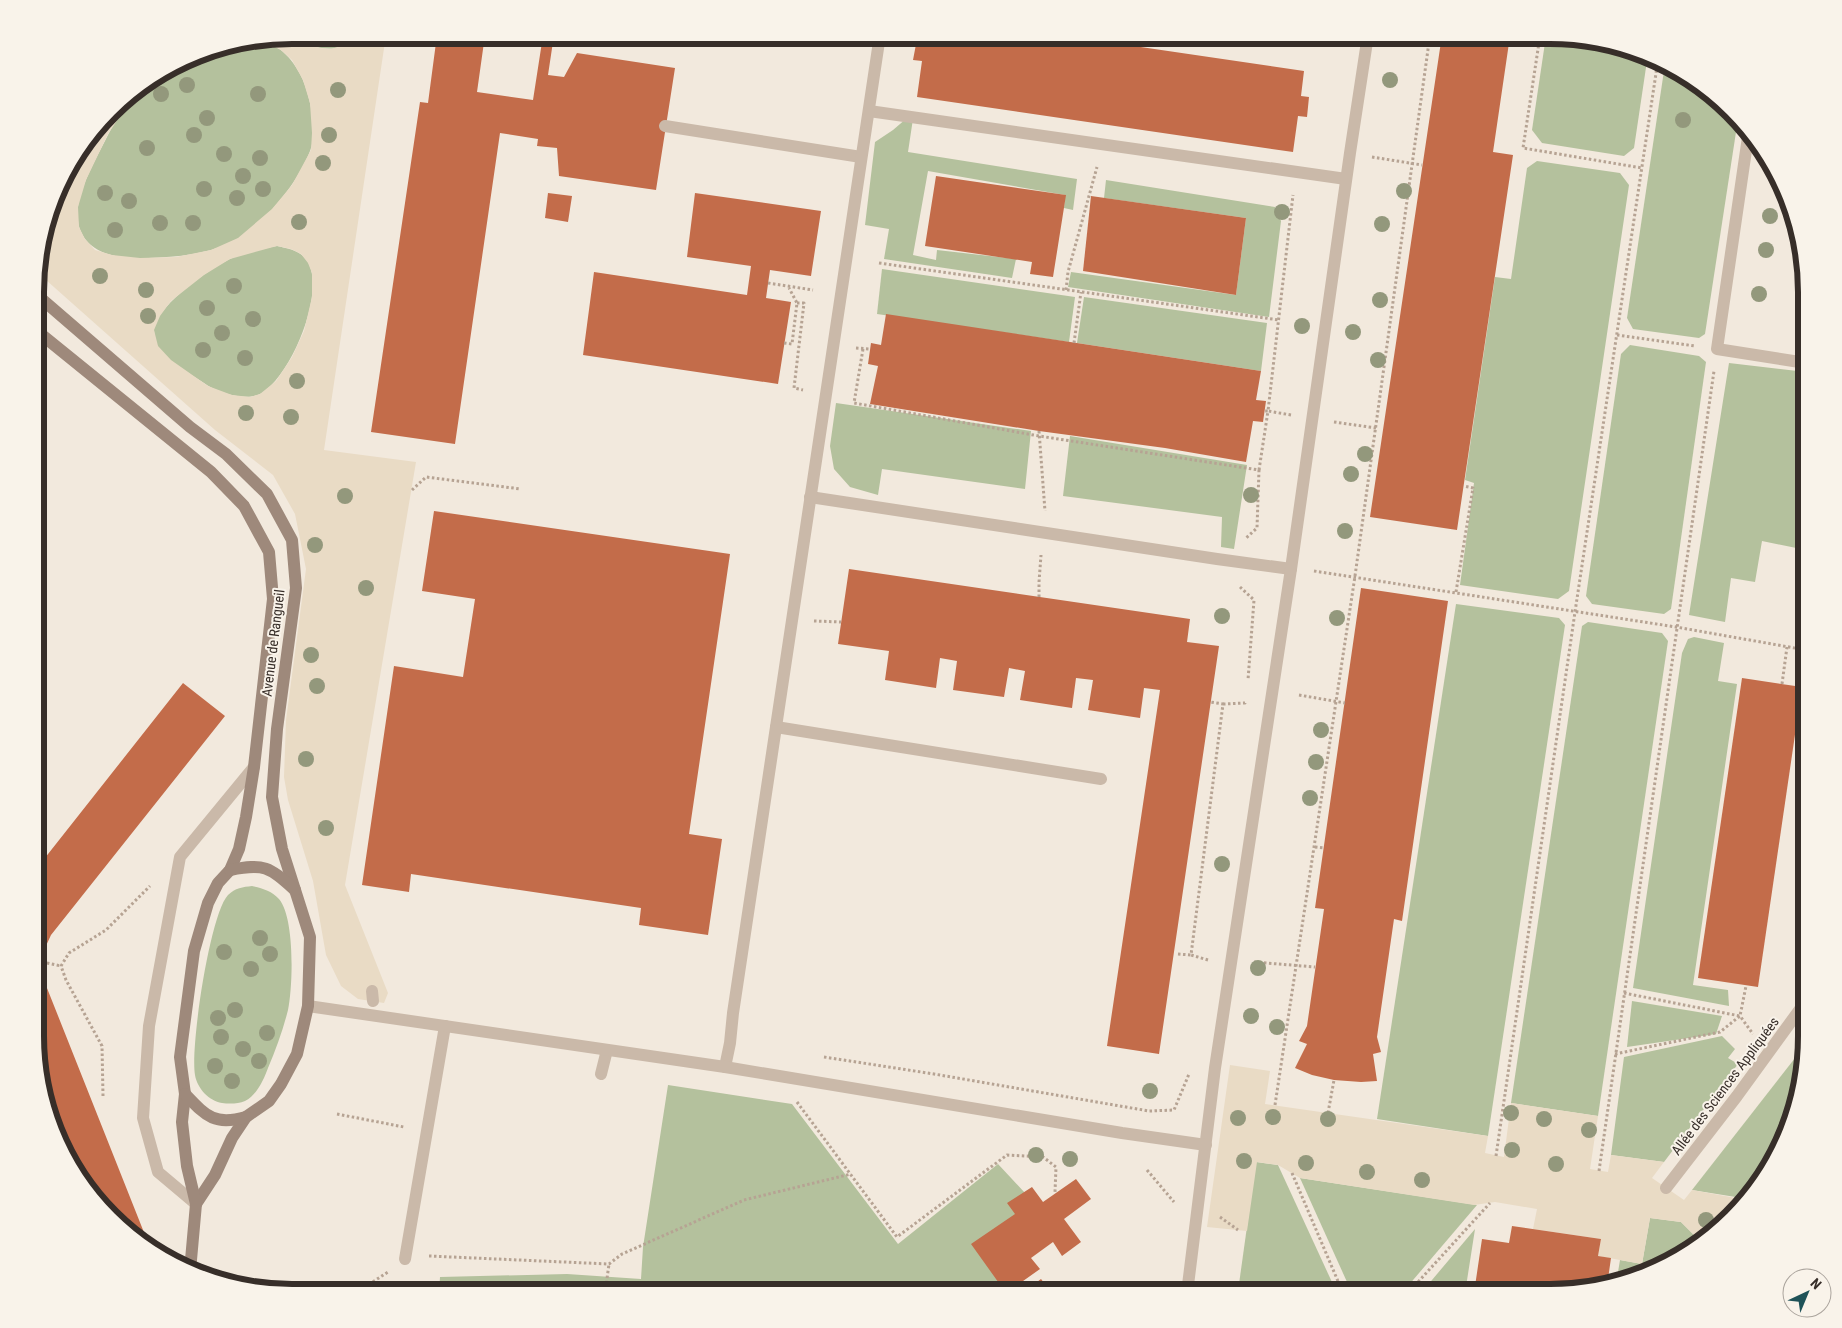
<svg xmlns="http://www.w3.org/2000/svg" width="1842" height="1328" font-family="'Roboto Condensed',sans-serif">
  <rect width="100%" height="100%" fill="#f2e9dd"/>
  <!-- green -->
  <g fill="#b4c19d">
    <path d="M292,35h63c-17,24 -46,11 -67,1z"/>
    <polygon points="1546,36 1567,36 1648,54 1634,148 1624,156 1542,143 1532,130"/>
    <path d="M262,41c18,4 30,18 38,33 10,19 18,57 10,77 -13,33 -42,68 -71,87 -26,16 -61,19 -91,20 -35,2 -75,-7 -70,-51 2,-19 18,-49 27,-66 8,-16 20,-39 32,-51 6,-6 16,-10 23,-14 10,-7 23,-18 35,-22 21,-7 45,-9 67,-13z"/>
    <polygon points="1665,64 1707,88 1738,119 1705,334 1699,338 1633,329 1627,318"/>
    <polygon points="914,112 908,152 1077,179 1073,210 1064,208 1065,195 928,171 913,255 936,260 937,250 1016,259 1012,278 884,259 889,229 865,225 875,142 893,130"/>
    <polygon points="1537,161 1620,173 1629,185 1569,591 1558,599 1460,585 1474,483 1465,480 1495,277 1511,279 1527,168"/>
    <polygon points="1106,180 1275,207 1281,221 1269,317 1068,287 1071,272 1236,295 1246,218 1104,198"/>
    <path d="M277,246c13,3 26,5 32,18 15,33 -18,110 -47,129 -16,9 -44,0 -58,-10 -13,-9 -40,-23 -47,-38 -1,-3 -3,-11 -3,-15 2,-24 55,-61 76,-71 14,-7 32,-10 47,-13z"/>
    <polygon points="882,269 1075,297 1069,342 877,314"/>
    <polygon points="1084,297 1267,323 1261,371 1077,343"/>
    <polygon points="1630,345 1699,356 1706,362 1671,609 1664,614 1592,604 1586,596 1621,354"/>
    <polygon points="1729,363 1806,372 1806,550 1762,541 1755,582 1731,578 1725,622 1689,615"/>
    <polygon points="836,403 1031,431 1025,489 882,469 878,495 850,487 834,469 830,446"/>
    <polygon points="1070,436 1247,465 1234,549 1221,547 1222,517 1063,496"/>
    <polygon points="1456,604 1559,618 1565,625 1488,1136 1377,1119"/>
    <polygon points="1588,622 1662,633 1668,641 1598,1116 1511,1103 1582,626"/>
    <polygon points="1694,637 1724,643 1718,681 1737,684 1693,985 1728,990 1729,1006 1633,988 1682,653 1688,639"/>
    <path d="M252,886c10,2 20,5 27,13 16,19 14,87 9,111 -5,20 -12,39 -20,58 -4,11 -11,27 -23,33 -7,3 -16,3 -23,2 -13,-2 -25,-15 -27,-28 -5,-28 15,-161 33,-180 7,-7 15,-8 24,-9z"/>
    <polygon points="1632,1001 1722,1016 1716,1034 1627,1047"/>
    <polygon points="1722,1036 1735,1049 1728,1058 1738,1064 1664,1162 1611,1155 1624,1057"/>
    <polygon points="1806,1044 1806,1053 1788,1134 1754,1193 1748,1199 1692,1190"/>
    <polygon points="668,1085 792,1104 898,1244 998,1164 1025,1193 1021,1213 1012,1288 1019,1293 439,1293 440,1277 567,1274 641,1279 643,1247"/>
    <polygon points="1256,1162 1278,1165 1337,1293 1255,1293 1239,1284"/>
    <polygon points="1300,1178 1477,1205 1402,1293 1352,1293"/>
    <polygon points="1650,1218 1681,1222 1701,1242 1664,1266 1616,1284 1620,1260 1642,1264"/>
    <polygon points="1475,1229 1465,1293 1421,1293"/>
  </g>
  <!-- plaza -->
  <g fill="#e9dbc5" fill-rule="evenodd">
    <path d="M355,35h31l-62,415 92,12 -71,423 43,108 -4,10 -26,-4 -17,-13 -15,-31 -13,-74 -25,-81 -4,-23 2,-57 20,-151 -11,-55 -22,-39 -58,-45 -178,-158v-13l21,-70 64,-90 16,-10 -30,45 -22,46 -8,27 1,20 6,12 10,11 17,5 28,3 36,-1 35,-7 27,-12 34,-29 20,-24 19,-35 1,-17 -2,-30 -7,-23 -11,-20 -11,-10 -19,-9 26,-5 32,12 11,1 13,-4zM277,246l14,3 10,5 7,9 4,10v24l-8,34 -12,26 -16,24 -16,13 -10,3 -18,-2 -24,-9 -37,-26 -13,-14 -4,-16 6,-14 11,-15 33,-26 26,-16z"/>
    <polygon points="1230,1065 1270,1071 1265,1104 1488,1136 1485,1153 1504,1157 1511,1103 1598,1116 1590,1169 1608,1172 1611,1155 1664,1162 1652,1178 1684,1200 1692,1190 1747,1200 1719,1229 1701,1242 1681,1222 1650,1218 1642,1264 1598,1256 1601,1239 1533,1229 1537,1209 1495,1202 1474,1205 1300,1178 1278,1165 1257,1162 1247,1231 1207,1227"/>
  </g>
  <!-- building -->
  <g fill="#c36c4a">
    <polygon points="437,35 485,35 477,92 533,100 542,42 501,35 554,35 548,75 564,77 577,53 675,68 656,190 559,176 557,148 537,146 538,139 500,133 455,444 371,432 420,102 428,103"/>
    <polygon points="927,35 1059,35 1304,71 1301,96 1309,97 1307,117 1298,116 1293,152 917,97 922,61 913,60 917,39 926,40"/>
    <polygon points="1442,35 1510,36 1493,152 1513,155 1457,530 1370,517"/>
    <polygon points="936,176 1066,195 1053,277 1030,274 1032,262 925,246"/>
    <polygon points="548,193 572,196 568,222 545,218"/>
    <polygon points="695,193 821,211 811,276 770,270 766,298 791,302 778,384 583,355 594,272 747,295 751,266 687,257"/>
    <polygon points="1091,196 1246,218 1236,295 1083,271"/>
    <polygon points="886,314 1261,371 1256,400 1266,401 1263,422 1253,421 1246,462 1165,448 1039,431 870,404 878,366 868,364 871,343 881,345"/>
    <polygon points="434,511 730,554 689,834 722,839 708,935 639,925 641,908 411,874 409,892 362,885 394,666 463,677 475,599 422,591"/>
    <polygon points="849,569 1190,619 1187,642 1219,646 1159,1054 1107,1046 1160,690 1144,688 1140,718 1088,710 1093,680 1076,678 1072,708 1020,700 1025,671 1009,668 1004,697 953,690 957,661 940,658 936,688 885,680 889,651 838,644"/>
    <polygon points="1361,588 1448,601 1402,921 1394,919 1377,1037 1381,1052 1373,1054 1377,1081 1361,1082 1334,1080 1312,1075 1295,1068 1307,1044 1299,1041 1307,1026 1324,909 1315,908"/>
    <polygon points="1742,678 1802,687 1758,987 1698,978"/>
    <polygon points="183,683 225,716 51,935 45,948 42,962 43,978 147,1240 141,1243 135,1240 69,1164 37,1069 37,868"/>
    <polygon points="1076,1179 1091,1199 1064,1219 1081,1242 1062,1256 1053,1242 1031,1258 1040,1269 1006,1293 971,1244 1015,1214 1007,1203 1032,1187 1043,1202"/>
    <polygon points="1512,1226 1601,1239 1598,1256 1611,1258 1607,1286 1550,1293 1474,1293 1482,1239 1509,1243"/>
    <polygon points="1041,1279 1052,1293 1022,1293"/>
  </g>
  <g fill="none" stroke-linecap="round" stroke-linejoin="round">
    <!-- path -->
    <g stroke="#b6a393" stroke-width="3" stroke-dasharray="2.5 2.5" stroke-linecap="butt">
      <polyline points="1540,36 1523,148 1642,168"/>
      <polyline points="1372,157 1422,165"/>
      <polyline points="879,263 1279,320"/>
      <polyline points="768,283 813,290"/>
      <polyline points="1066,290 1068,272 1097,167"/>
      <polyline points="797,303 804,303 794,388 803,390"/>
      <polyline points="1617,335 1695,346"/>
      <polyline points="784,343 792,344 797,303 789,288"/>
      <polyline points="1074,343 1081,292"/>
      <polyline points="856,348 870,349"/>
      <polyline points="863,349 854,403 1039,436 1259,470 1257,528 1245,539"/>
      <polyline points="1291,415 1268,411 1293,195"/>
      <polyline points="1334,422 1376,428"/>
      <polyline points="1039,431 1045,511"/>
      <polyline points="1259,470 1268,411 1264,411"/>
      <polyline points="412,490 426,477 521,489"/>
      <polyline points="1314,571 1676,627 1806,650"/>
      <polyline points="1240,587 1254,600 1248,680"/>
      <polyline points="1456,592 1473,488 1464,486"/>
      <polyline points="1039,597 1039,582 1041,555"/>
      <polyline points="814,621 841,622"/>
      <polyline points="1782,684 1787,647"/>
      <polyline points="1299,695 1345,703"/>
      <polyline points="1223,704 1245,703 1246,701"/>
      <polyline points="1315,847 1324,848"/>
      <polyline points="37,855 40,858 37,862"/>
      <polyline points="1178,954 1191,955"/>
      <polyline points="1208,960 1191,955 1223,704 1210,702"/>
      <polyline points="42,962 61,966"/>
      <polyline points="1254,962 1315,967"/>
      <polyline points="1624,993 1740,1016 1746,986"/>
      <polyline points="1615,1054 1720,1032 1740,1016 1753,1034"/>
      <polyline points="824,1057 934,1074 1149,1111 1174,1110 1189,1074"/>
      <polyline points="103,1096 102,1046 66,980 61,966 69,953 106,930 150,886"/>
      <polyline points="797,1102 897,1237 1007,1155 1043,1157 1056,1167 1055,1192"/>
      <polyline points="1275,1105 1355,576 1430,35"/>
      <polyline points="1328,1113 1334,1080"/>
      <polyline points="337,1114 404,1127"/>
      <polyline points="1496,1156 1575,612 1658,60"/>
      <polyline points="1147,1170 1174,1202"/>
      <polyline points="1599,1171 1714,371"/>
      <polyline points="1292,1173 1343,1293"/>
      <polyline points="1220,1217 1238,1230"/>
      <polyline points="429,1256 609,1264 622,1254 744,1200 851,1174"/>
      <polyline points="1230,1284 1248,1293"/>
      <polyline points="319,1292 371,1283 388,1272"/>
      <polyline points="605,1293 609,1264"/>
      <polyline points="1408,1293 1490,1203"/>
    </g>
    <!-- lane -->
    <g stroke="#cab9a9" stroke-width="12">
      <polyline points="869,111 1346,179"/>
      <polyline points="665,126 861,157"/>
      <polyline points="1749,130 1717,349 1806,363"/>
      <polyline points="810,497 1217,559 1291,569"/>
      <polyline points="776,727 1101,779"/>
      <polyline points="725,1067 730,1043 733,1013 880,35"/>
      <polyline points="601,1074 607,1050"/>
      <polyline points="196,1204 158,1172 143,1118 149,1026 180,857 254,767"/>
      <polyline points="405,1259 445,1026"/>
      <polyline points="1187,1293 1215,1068 1291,569 1350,153 1368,35"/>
    </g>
    <!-- street -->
    <g stroke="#cab9a9" stroke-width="12">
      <polyline points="372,991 373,1001"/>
      <polyline points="308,1006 725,1067 1122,1133 1206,1145"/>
      <polyline points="1666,1188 1737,1096 1806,1001"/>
    </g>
    <!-- secondary -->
    <g stroke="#9e897b" stroke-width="12">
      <polyline points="37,295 190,427 226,454 267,494 292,540 296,588 277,729 272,797 282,849 310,937 308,1006 297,1054 281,1084 269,1101 246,1117 232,1138 215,1175 196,1204"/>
      <polyline points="37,331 211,472 244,506 269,552 273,599 254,767 246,817 239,849 230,870 218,883 208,903 194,951 180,1057 185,1094 182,1122 187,1166 196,1204 190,1271"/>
      <path d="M230,870c35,-7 39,-3 65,20"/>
      <path d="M185,1094c21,22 29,32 61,23"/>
    </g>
  </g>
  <!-- trees -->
  <g fill="#93987c">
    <circle cx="1390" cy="80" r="8"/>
    <circle cx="187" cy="85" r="8"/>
    <circle cx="338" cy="90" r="8"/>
    <circle cx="161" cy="94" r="8"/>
    <circle cx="258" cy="94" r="8"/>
    <circle cx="207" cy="118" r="8"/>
    <circle cx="1683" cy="120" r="8"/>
    <circle cx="194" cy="135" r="8"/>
    <circle cx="329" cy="135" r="8"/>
    <circle cx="147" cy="148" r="8"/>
    <circle cx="224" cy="154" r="8"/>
    <circle cx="260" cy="158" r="8"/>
    <circle cx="323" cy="163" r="8"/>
    <circle cx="243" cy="176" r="8"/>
    <circle cx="204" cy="189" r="8"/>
    <circle cx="263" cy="189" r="8"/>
    <circle cx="1404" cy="191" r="8"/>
    <circle cx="105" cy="193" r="8"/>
    <circle cx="237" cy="198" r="8"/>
    <circle cx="129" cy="201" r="8"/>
    <circle cx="1282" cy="212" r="8"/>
    <circle cx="1770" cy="216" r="8"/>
    <circle cx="299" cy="222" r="8"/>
    <circle cx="160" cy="223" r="8"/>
    <circle cx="193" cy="223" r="8"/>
    <circle cx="1382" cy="224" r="8"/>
    <circle cx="115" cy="230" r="8"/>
    <circle cx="1766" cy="250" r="8"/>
    <circle cx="100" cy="276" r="8"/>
    <circle cx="234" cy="286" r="8"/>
    <circle cx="146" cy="290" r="8"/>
    <circle cx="1759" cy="294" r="8"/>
    <circle cx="1380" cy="300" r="8"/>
    <circle cx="207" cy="308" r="8"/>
    <circle cx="148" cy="316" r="8"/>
    <circle cx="253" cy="319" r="8"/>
    <circle cx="1302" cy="326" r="8"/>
    <circle cx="1353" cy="332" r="8"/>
    <circle cx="222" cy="333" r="8"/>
    <circle cx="203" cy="350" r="8"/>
    <circle cx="245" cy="358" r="8"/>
    <circle cx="1378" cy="360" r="8"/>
    <circle cx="297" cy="381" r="8"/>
    <circle cx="246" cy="413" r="8"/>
    <circle cx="291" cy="417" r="8"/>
    <circle cx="1365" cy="454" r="8"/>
    <circle cx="1351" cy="474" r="8"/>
    <circle cx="1251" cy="495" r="8"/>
    <circle cx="345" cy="496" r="8"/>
    <circle cx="1345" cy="531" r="8"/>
    <circle cx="315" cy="545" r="8"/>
    <circle cx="366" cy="588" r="8"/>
    <circle cx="1222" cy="616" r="8"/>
    <circle cx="1337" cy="618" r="8"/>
    <circle cx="311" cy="655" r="8"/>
    <circle cx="317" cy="686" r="8"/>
    <circle cx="1321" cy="730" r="8"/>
    <circle cx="306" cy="759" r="8"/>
    <circle cx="1316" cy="762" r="8"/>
    <circle cx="1310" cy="798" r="8"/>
    <circle cx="326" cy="828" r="8"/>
    <circle cx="1222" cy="864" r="8"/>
    <circle cx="260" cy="938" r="8"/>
    <circle cx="224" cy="952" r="8"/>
    <circle cx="270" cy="954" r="8"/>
    <circle cx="1258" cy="968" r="8"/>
    <circle cx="251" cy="969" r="8"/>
    <circle cx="235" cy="1010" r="8"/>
    <circle cx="1251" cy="1016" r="8"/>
    <circle cx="218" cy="1018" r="8"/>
    <circle cx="1277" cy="1027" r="8"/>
    <circle cx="267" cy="1033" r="8"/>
    <circle cx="221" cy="1037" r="8"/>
    <circle cx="243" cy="1049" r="8"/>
    <circle cx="259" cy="1061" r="8"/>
    <circle cx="215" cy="1066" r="8"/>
    <circle cx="232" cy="1081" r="8"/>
    <circle cx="1150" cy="1091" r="8"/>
    <circle cx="1511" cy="1113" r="8"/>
    <circle cx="1273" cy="1117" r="8"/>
    <circle cx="1238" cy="1118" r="8"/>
    <circle cx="1328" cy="1119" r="8"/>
    <circle cx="1544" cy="1119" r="8"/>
    <circle cx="1589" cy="1130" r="8"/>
    <circle cx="1512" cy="1150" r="8"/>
    <circle cx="1036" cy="1155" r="8"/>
    <circle cx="1070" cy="1159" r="8"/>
    <circle cx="1244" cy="1161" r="8"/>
    <circle cx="1306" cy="1163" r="8"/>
    <circle cx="1556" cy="1164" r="8"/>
    <circle cx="1367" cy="1172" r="8"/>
    <circle cx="1422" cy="1180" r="8"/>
    <circle cx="1706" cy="1220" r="8"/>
  </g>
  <g text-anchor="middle" stroke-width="4" stroke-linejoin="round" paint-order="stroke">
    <!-- street labels -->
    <g font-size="14" fill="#372e29" stroke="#f9f3ea">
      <text transform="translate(273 643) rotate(-83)" y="5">Avenue de Rangueil</text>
      <text transform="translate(1725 1086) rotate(-53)" y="5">Allée des Sciences Appliquées</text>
    </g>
  </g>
  <!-- crop -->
  <path d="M0 0H1842V1328H0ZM292 44H1550A248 248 0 0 1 1798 292V1036A248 248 0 0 1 1550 1284H292A248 248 0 0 1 44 1036V292A248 248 0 0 1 292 44Z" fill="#f9f3ea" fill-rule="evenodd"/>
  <path fill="none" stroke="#372e29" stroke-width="6" d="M292 44H1550A248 248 0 0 1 1798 292V1036A248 248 0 0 1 1550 1284H292A248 248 0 0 1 44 1036V292A248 248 0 0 1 292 44Z"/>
  <!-- north arrow -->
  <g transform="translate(1807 1293) rotate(44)"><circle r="24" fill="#f9f3ea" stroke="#aba49d"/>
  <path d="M0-4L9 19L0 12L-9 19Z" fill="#1f5258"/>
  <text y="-8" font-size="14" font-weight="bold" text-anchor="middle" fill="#372e29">N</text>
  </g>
</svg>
